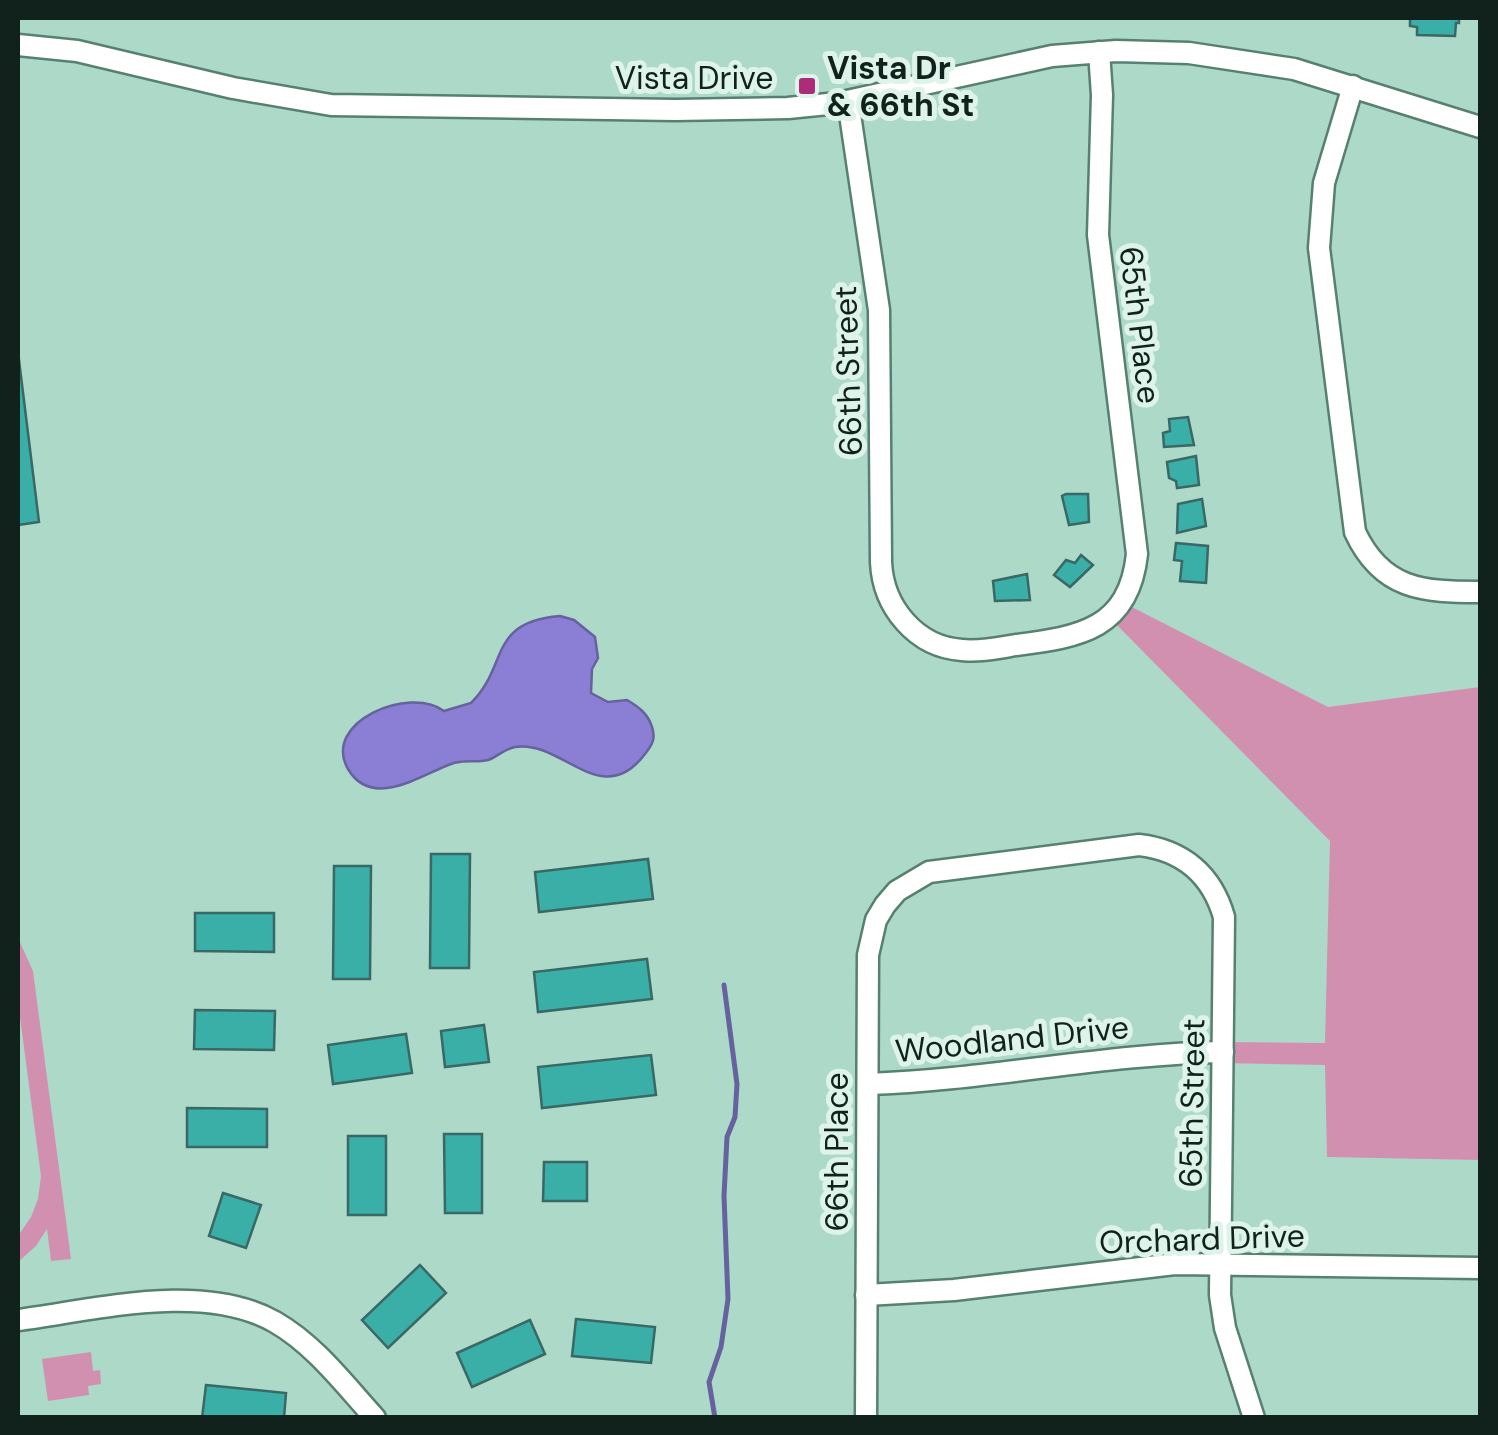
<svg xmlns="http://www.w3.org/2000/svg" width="1498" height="1435" font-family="'DM Sans',sans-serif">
  <rect width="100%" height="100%" fill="#add9c8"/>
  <!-- green -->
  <g fill="#d290b0">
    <polygon points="1122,602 1328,707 1480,687 1480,1160 1327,1157 1325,1065 1223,1063 1223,1042 1325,1043 1330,841 1109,617"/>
    <polygon points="18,938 33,971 71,1259 51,1261 47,1229 36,1246 18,1262 18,1236 31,1217 38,1199 41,1176 18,1002"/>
    <polygon points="91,1352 93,1371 100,1370 101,1384 88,1386 89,1395 48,1401 42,1359"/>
  </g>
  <!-- water -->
  <path fill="#8b7ed5" stroke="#66629e" stroke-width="2.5" d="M560,616l14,4 21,17 3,21 -6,11 -1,24 17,9 19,-2c12,7 21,14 25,27 4,12 0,18 -7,27 -44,58 -83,-15 -130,-7 -11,2 -18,10 -27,13 -11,3 -25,-1 -37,4 -30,11 -79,46 -103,5 -27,-47 62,-84 96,-58l27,-8c38,-37 16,-81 89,-87z"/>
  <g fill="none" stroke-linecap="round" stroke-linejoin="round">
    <!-- stream -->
    <polyline stroke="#66629e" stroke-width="5" points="715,1418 709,1382 721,1347 728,1299 724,1196 727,1137 735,1117 737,1084 724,985"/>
  </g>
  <!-- building -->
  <g fill="#39afa8" stroke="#3a6865" stroke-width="2.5">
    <polygon points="1410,18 1459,18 1459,23 1456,23 1455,36 1417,35 1417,27 1410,26"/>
    <polygon points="18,352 39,522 18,525"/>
    <polygon points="1188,417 1194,445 1164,447 1163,433 1170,431 1169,419"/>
    <polygon points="1196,456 1199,485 1177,488 1176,481 1169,478 1167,462"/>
    <polygon points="1066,494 1088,494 1089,522 1069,525 1062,496"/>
    <polygon points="1202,499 1206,526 1177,533 1178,504"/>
    <polygon points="1176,543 1208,546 1206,583 1180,581 1182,561 1174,560"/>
    <polygon points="1081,555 1093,565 1070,587 1054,575 1066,560 1075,563"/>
    <polygon points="1027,574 1030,600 995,601 993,581"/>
    <polygon points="431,854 470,854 469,968 430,968"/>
    <polygon points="648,859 653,899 539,912 535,872"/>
    <polygon points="334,866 371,866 370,979 333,979"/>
    <polygon points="195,913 274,913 274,952 195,951"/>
    <polygon points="647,959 652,999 538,1012 534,972"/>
    <polygon points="195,1010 275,1011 274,1050 194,1049"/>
    <polygon points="484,1025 489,1062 445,1067 441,1031"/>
    <polygon points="406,1034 412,1073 333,1084 328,1045"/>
    <polygon points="651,1055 656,1095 542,1108 538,1067"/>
    <polygon points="187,1108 267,1109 267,1147 187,1147"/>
    <polygon points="444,1134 482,1134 482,1213 445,1213"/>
    <rect x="348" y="1136" width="38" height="79"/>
    <polygon points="544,1162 587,1162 587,1201 543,1201"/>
    <polygon points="223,1193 261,1205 246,1248 209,1236"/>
    <polygon points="420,1265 446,1293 388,1348 362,1320"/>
    <polygon points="576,1319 655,1327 651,1363 572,1356"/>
    <polygon points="530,1320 545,1354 472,1387 457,1353"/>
    <polygon points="206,1385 286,1393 284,1418 202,1418"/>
  </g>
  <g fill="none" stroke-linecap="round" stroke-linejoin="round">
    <defs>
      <g id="minor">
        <polyline points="18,45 77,51 233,88 331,105 675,110 788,108 838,103 1052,56 1116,51 1189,53 1294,69 1480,127"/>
        <path d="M1353,86l-29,97 -5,65 36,284c27,58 68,60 125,60"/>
        <path d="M848,101l31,209 2,252c2,45 35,85 81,88 18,2 36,-2 54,-5 64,-8 113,-16 121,-91l-39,-319 4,-140 -3,-43"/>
        <path d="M868,1084c119,-4 236,-30 355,-32"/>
        <polyline points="866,1295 954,1290 1175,1264 1480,1268"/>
        <path d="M18,1320c77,-10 185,-39 257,2 40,23 69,62 100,96"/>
        <path d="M866,1418l2,-463 8,-35 9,-15 12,-14 32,-19 210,-27c44,5 73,30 85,72l-4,378 5,33 29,90"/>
      </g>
    </defs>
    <!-- minor casing -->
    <use href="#minor" stroke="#578070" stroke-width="25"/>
    <!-- minor -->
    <use href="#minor" stroke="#fff" stroke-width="20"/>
  </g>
  <!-- markers -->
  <rect fill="#ad2c78" stroke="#def4eb" stroke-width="4" x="797" y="76" width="20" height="20" rx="5"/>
  <g text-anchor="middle" stroke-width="10" stroke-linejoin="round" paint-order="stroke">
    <!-- poi labels -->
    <g font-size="32" font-weight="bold" fill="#11221c" stroke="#def4eb" text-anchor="start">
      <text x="827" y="79">Vista Dr<tspan x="827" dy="37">&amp; 66th St</tspan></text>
    </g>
    <!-- street labels -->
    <g font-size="32" fill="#11221c" stroke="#def4eb">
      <text x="694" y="89">Vista Drive</text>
      <text transform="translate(1140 325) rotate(83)" y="11">65th Place</text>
      <text transform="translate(848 371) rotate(-92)" y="11">66th Street</text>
      <text transform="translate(1012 1039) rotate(-6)" y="11">Woodland Drive</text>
      <text transform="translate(1192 1103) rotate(-89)" y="11">65th Street</text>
      <text transform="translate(837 1152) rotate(-90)" y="11">66th Place</text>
      <text transform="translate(1202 1239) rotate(-2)" y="11">Orchard Drive</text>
    </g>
  </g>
  <!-- border -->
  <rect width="1498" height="1435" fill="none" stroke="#11221c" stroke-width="40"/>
</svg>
